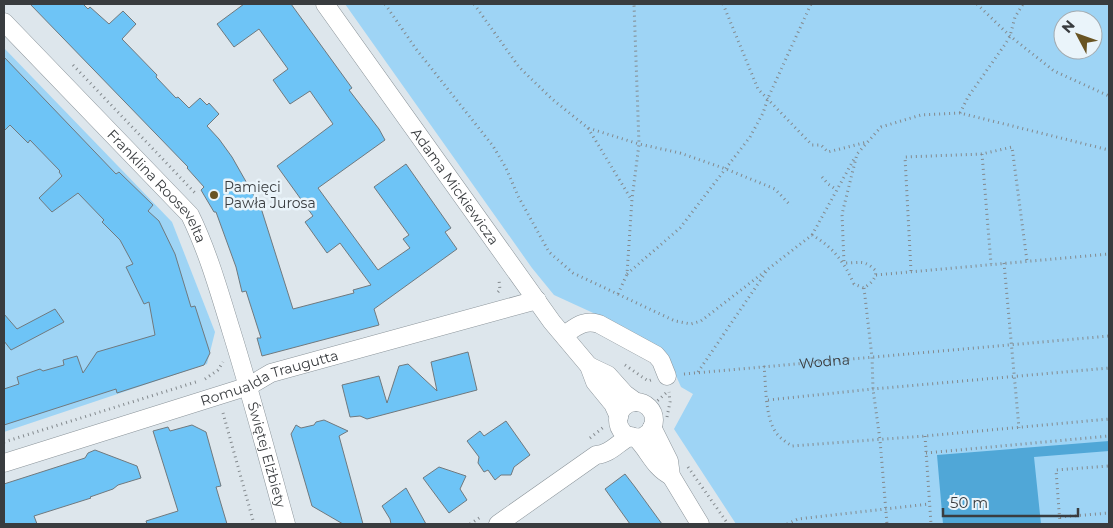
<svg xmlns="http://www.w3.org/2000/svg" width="1113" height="528" font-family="Montserrat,sans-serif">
  <rect width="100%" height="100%" fill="#dde6ec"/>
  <!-- green -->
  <g fill="#9ed4f5" fill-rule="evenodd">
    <path d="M345,4h764v520h-373l-62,-95 19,-35 -12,-7 -15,-34 -40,-25 -72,-33 -22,-27zM1063,20h30v30h-30z"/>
    <polygon points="4,48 172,222 215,332 207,364 4,432"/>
  </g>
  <!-- water -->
  <polygon fill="#50a7d7" points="1109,441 1109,451 1034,457 1041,524 943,524 937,455"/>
  <!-- building -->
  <g fill="#6ec4f6" stroke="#70797e">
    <polygon points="30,4 83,4 88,9 90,7 109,24 123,11 136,24 122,39 157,75 156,77 176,98 178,97 189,108 200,98 207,105 209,103 219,114 207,126 219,139 232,157 261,208 293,309 354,293 353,290 371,285 340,243 327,253 305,222 313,216 277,166 333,124 310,91 290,104 273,80 288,69 259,29 234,47 217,24 244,4 291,4 352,88 349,90 379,129 385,140 318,188 378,270 410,248 403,239 409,235 374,187 406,164 451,228 445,232 457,249 374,309 379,325 262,356 257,338 261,338 246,291 242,292 236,267 216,212 214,212 201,190 204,187 187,168 188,167"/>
    <polygon points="4,57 116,174 119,172 153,205 148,211 159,221 175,254 191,307 195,306 210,353 204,365 117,393 116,389 4,425 4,389 19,384 17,377 40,369 43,371 64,365 63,360 77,356 83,373 97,352 155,335 149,302 144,304 126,267 133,264 120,240 102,222 104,220 78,193 52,212 39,198 62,176 59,172 60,171 30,140 28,143 10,125 4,131"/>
    <polygon points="55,309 64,322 11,350 4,341 4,314 17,329"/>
    <polygon points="468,352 477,390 367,419 360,416 350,417 342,385 379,376 387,403 399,366 408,364 437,391 431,362"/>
    <polygon points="324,420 348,431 339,436 363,524 343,524 312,506 291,434 296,425 301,428 314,425 316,422"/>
    <polygon points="506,421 530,455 514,467 511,475 501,475 495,480 488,470 484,472 478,463 479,457 467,441 480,431 484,436"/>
    <polygon points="192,425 206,432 221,486 216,487 227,524 147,524 146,521 178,511 153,431 168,427 170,431"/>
    <polygon points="95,450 137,466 141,478 118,485 113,489 90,497 91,498 34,516 37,524 4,524 4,484 85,458 88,453"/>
    <polygon points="439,467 466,476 460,489 467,500 449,513 423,478"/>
    <polygon points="625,474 635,487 662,524 630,524 605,489"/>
    <polygon points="406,488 426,524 391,524 390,519 382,506"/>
  </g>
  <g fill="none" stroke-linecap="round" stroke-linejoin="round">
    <defs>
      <g id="minor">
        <path id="s2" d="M325,4l227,318 37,44 6,16 18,22 6,13"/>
        <path id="s3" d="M4,22l186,193c18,37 29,76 41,115 20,64 37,129 55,194"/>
        <path d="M564,335c12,-8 20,-16 35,-11l57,31 5,6 6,15"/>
        <polyline points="589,366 608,375 625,394 636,402"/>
        <circle cx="636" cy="420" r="18"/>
        <polyline points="652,427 669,461 671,476 700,524"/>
        <path d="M635,437c14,13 18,30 36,39"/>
        <path id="s4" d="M4,463l245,-77 22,-13 266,-73"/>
        <path d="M498,524l98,-69c15,-1 22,-13 35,-19"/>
      </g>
    </defs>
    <!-- minor casing -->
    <use href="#minor" stroke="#8b949a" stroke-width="19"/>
    <!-- path -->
    <g stroke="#83898d" stroke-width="3" stroke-dasharray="1 4" stroke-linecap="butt">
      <path d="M385,4l31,45 77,97 13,22 12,28 31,56 24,21 102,48 16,3 10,-3 111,-86c22,13 32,27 42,49l10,4c6,-4 12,-9 12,-17 -12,-12 -16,-8 -32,-8l-2,-49 15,-60 24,-27 40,-12 39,-2 149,37"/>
      <polyline points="474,4 519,67 552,99 588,128 639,144 680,153 726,169 775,189 791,206"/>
      <polyline points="723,4 758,89 812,145 821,145 828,152 867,142"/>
      <polyline points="977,4 1010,36 1054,71 1109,96"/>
      <polyline points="73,65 196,194"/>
      <polyline points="960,113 968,97 1006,43 1010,36 1015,17 1023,4"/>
      <polyline points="588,128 631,199"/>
      <polyline points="982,154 991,264"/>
      <polyline points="822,177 828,184 837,190"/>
      <polyline points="812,235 854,159"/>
      <polyline points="1004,263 1019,428"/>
      <polyline points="911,271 905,157 982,154 1012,147 1027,261"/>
      <polyline points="627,274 680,228 750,137 763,113 768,98 811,4"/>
      <polyline points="876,275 1109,254"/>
      <polyline points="864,288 872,357 873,389 880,440 887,524"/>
      <polyline points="498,292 500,290 499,280"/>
      <polyline points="618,294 627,274 632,199 639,144 634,4"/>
      <polyline points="625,365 648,381 651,380"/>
      <path d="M764,366c2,19 1,49 11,65 4,7 11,11 17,15l133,-10 184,-17"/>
      <polyline points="698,372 766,272"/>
      <path id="s1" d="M684,374l425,-38"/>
      <polyline points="205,379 218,370 223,362"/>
      <polyline points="768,400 873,389 1109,368"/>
      <polyline points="654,404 666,393"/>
      <polyline points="223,413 254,524"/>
      <polyline points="667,417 670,402 669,392"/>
      <polyline points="925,436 931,524"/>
      <polyline points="590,438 605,426"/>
      <polyline points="4,442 199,381"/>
      <polyline points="926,453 1109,436"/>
      <polyline points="688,467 728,524"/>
      <polyline points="1060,517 1109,513"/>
      <polyline points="470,524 482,516"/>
      <polyline points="787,524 798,519 929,504"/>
      <polyline points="1060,524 1056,470 1109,466"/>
    </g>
    <!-- minor -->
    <use href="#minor" stroke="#fff" stroke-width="18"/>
  </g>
  <!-- markers -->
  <circle fill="#695423" stroke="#eaf4fa" stroke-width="2" cx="214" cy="195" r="5"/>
  <g text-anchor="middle" stroke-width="5" stroke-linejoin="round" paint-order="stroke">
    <!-- street labels -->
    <g font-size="14" fill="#393c3f" stroke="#eaf4fa">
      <text dy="5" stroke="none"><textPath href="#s2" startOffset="224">Adama Mickiewicza</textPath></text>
      <text dy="5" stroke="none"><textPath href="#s3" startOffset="225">Franklina Roosevelta</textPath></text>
      <text dy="5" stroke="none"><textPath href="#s1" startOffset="141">Wodna</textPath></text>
      <text dy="5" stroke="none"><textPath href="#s4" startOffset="279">Romualda Traugutta</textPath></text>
      <text dy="5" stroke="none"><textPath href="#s3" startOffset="520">Świętej Elżbiety</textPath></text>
    </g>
    <!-- poi labels -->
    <g font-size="14" fill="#393c3f" stroke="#eaf4fa" text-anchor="start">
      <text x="224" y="192">Pamięci<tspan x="224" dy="16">Pawła Jurosa</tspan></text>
    </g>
  </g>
  <!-- border -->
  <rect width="1113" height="528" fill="none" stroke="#393c3f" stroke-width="10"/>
  <!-- north arrow -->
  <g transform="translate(1078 35) rotate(311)"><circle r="24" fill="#eaf4fa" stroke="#a3aaaf"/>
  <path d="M0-4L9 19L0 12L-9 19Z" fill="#695423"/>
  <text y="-8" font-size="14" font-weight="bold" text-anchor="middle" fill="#393c3f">N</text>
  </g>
  <!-- scale -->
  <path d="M943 508v8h135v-8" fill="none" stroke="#393c3f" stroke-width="2.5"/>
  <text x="950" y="508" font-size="15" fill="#393c3f" stroke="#eaf4fa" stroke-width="4" paint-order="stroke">50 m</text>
</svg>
